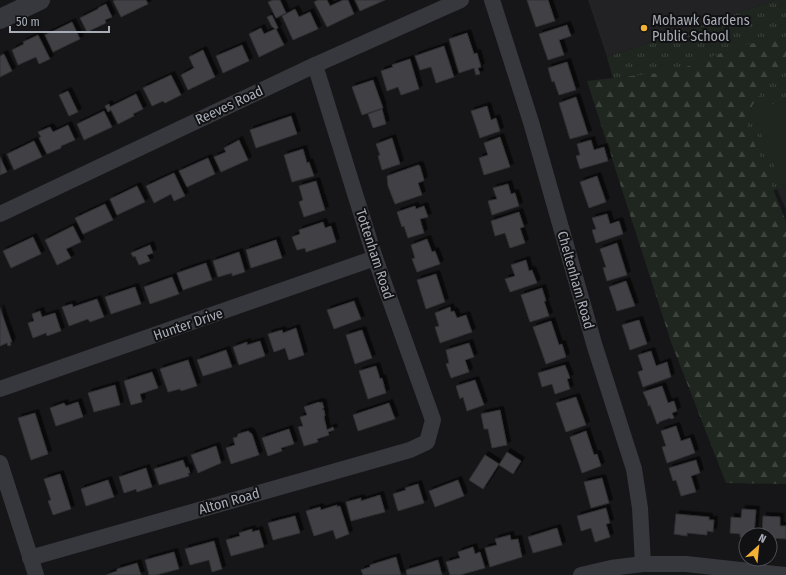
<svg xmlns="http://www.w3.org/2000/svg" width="786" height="575" font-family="'Fira Sans Condensed',sans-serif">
  <defs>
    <pattern id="grass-tufts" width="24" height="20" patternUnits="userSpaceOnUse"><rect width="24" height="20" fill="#1e261f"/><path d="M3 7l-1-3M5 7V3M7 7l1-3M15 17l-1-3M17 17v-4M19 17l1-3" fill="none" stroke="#3c433d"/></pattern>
    <pattern id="forest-firs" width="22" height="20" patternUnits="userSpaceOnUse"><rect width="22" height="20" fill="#1e261f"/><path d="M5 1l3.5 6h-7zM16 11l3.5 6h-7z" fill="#3c433d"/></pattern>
    <filter id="shadow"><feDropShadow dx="3.5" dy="-3.5" stdDeviation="0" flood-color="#0009"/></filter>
  </defs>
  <rect width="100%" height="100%" fill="#161618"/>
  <!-- built -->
  <g fill="#222225">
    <polygon points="588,0 775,0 607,57"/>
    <polygon points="786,187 786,210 777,189"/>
  </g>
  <!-- grass -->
  <polygon fill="url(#grass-tufts)" points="775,0 786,0 786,187 653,220 607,57"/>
  <!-- forest -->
  <polygon fill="url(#forest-firs)" points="786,39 786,71 767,83 744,118 786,221 786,484 726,483 671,342 587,81 676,71 741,45"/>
  <!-- pitch -->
  <polygon fill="#1e261f" points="786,102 786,194 754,117 760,106"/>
  <!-- building -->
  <g fill="#404145" stroke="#303034" filter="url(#shadow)">
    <polygon points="116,0 146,0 148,4 121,17 113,1"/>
    <polygon points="273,0 280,0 286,13 276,18 268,2"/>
    <polygon points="318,0 327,0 330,6 343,0 348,0 354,14 327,27 314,2"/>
    <polygon points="355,0 385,0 360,11"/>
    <polygon points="527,0 548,0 555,21 536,27"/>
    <polygon points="106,4 112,17 105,20 106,23 87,32 80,18 98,9 98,8"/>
    <polygon points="295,9 299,17 310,12 318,29 293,40 282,16"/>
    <polygon points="272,15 278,28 276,29 284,45 259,57 249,34 261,28 264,34 275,29 273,27 272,27 267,17"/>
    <polygon points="72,22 80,39 53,52 45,35"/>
    <polygon points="567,25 571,36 559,40 564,55 548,60 539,34"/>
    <polygon points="467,33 474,54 477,53 481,67 478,68 480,74 476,75 474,68 459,73 449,39"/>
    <polygon points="38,35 50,59 39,64 36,57 18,65 12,50 24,44 23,42"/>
    <polygon points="242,45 249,61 223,73 216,56"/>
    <polygon points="444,46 454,77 436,83 431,67 420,70 415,56"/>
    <polygon points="203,50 215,77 188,90 181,75 194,68 189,57"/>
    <polygon points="4,54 12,71 0,77 0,56"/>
    <polygon points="410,59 419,89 401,95 398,87 387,91 381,71 393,67 392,65"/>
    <polygon points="567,62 576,90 559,95 554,81 552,82 548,68"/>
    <polygon points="171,75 181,95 165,103 163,101 152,106 143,88"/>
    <polygon points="373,80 383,108 362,115 352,87"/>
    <polygon points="68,91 78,112 69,116 59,95"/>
    <polygon points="136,94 143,109 133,114 134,116 118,124 111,110 108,112 105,106 109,104 110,107"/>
    <polygon points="576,97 588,134 570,139 559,103"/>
    <polygon points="487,106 491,120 496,118 500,131 480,138 471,111"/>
    <polygon points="382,109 386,124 373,128 368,114"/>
    <polygon points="104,111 112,127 84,140 77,124"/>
    <polygon points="291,116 297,134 256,148 250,130"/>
    <polygon points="68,125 75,140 61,146 61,148 47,154 39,138 41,137 38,132 50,127 53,132"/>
    <polygon points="500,137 510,167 484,175 479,158 488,155 484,143"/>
    <polygon points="392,138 400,164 382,170 378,156 380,155 376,144"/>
    <polygon points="239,140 248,160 221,172 214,157 226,152 224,148"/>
    <polygon points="591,140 594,150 604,147 608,161 580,169 576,156 580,155 577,144"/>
    <polygon points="34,141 42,157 14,170 7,154"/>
    <polygon points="303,149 307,163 309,162 314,176 292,182 284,155"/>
    <polygon points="0,157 7,172 0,175"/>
    <polygon points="208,158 215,174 187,187 179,171"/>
    <polygon points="418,165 420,166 424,180 423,181 418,183 422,195 395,204 388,186 387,176"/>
    <polygon points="174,173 185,196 174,201 171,194 154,203 146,186"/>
    <polygon points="597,176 606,202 589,208 580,182"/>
    <polygon points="316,181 325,210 304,217 299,202 303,200 299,186"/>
    <polygon points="508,184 511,194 515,193 519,206 492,215 488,201 497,199 493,188"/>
    <polygon points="137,186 145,202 117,215 110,199"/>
    <polygon points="105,204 113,220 83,234 75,218"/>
    <polygon points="415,206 416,209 424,206 428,217 420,219 424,233 408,238 404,226 402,227 397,212"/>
    <polygon points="519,212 524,227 520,228 525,243 510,248 505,233 495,236 491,221"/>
    <polygon points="607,214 610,224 619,221 623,234 596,243 592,230 596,229 592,218"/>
    <polygon points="323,222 325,228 331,226 336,242 306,252 305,248 297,250 292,237 300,234 299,230"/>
    <polygon points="73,226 81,242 66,249 71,258 57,265 45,240"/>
    <polygon points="33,237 41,254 11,268 3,251"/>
    <polygon points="427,239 432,252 435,251 440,264 417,272 412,259 415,258 411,245"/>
    <polygon points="276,240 282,258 251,268 246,250"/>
    <polygon points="617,243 627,275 607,281 603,268 606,267 600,249"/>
    <polygon points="150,245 153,253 147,255 150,261 139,265 135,256 133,257 131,253"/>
    <polygon points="239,252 245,272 232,276 232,273 218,277 213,261"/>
    <polygon points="526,260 529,271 532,270 537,283 510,292 505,279 515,276 511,265"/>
    <polygon points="206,263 212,280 183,290 177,273"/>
    <polygon points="436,274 445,302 426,309 417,280"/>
    <polygon points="172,277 179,294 150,304 144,287"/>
    <polygon points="626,281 635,306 617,311 609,287"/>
    <polygon points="135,287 141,304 111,314 105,297"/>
    <polygon points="542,288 546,301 544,301 549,316 530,322 521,295"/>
    <polygon points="97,299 104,317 90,322 88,319 69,326 62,307 72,304 73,307"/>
    <polygon points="354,301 361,319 334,329 327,310"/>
    <polygon points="450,307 451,312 454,311 457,318 466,315 472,332 440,343 435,327 439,326 435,313"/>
    <polygon points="0,308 12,342 10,342 11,345 8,346 7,343 0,346"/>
    <polygon points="40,311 42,317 55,313 61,331 47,336 46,333 33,338 28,323 34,321 32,314"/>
    <polygon points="639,320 647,344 630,350 622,325"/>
    <polygon points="551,321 559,345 562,344 566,357 546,364 533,327"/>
    <polygon points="296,328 304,355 289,360 285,348 274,352 268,334 282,330 283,333"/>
    <polygon points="362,330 372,358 355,364 346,335"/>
    <polygon points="260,341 265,356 239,365 233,347 247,342 247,345"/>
    <polygon points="469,343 474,357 465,360 469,372 451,378 446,364 449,363 446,350"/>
    <polygon points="226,350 232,367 203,376 197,360"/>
    <polygon points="651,351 656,366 667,362 671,377 643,387 638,372 643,370 638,355"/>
    <polygon points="188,360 197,386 181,391 180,389 168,392 160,369"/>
    <polygon points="565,365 570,378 567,379 570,389 555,394 552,384 542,387 538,373"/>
    <polygon points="376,366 380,379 382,378 386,393 368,399 359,371"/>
    <polygon points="152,372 158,388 140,394 142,402 131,405 124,381"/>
    <polygon points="475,380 484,405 467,411 463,397 460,399 456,386"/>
    <polygon points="115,385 120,405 94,412 88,393"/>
    <polygon points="662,386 668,403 674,401 677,411 672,413 674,418 671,419 670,418 659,422 659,423 657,424 650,405 648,406 648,403 643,392"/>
    <polygon points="576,397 586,425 566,432 556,403"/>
    <polygon points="78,402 83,417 56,426 50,408 64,403 66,406"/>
    <polygon points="319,402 320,403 322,402 324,408 322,409 324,410 325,415 324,417 327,430 333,427 334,430 328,432 329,435 317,439 318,442 304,446 298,427 303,426 300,417 307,415 304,407"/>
    <polygon points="389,403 395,419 358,431 353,415"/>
    <polygon points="500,410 507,445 492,448 488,429 484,429 481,414"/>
    <polygon points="35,413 48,454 31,460 18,418"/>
    <polygon points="676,426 681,441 690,438 695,453 667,463 662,447 666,446 661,431"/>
    <polygon points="289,429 294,444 281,448 282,451 268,456 262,438"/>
    <polygon points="248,431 252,434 259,455 231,464 226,448 235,445 233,438 237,437 238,434"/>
    <polygon points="586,431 594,455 597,454 601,466 582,473 570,437"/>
    <polygon points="216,446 221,463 198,473 191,455"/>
    <polygon points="507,452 521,461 513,474 499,465"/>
    <polygon points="485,455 499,464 483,489 469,480"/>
    <polygon points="183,460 186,468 188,467 190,473 188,473 189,476 159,485 154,469"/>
    <polygon points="696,460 700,473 691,476 696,492 681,496 676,480 673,481 669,468"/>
    <polygon points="146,468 152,487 137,492 136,489 124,493 119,477"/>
    <polygon points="60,474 71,509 53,515 48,501 51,500 44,479"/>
    <polygon points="602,478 609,503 591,508 584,482"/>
    <polygon points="108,480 114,497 86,506 81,489"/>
    <polygon points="458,480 464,496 435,507 429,491"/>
    <polygon points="418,484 424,503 398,511 393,494 406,490 405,488"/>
    <polygon points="380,495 385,512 351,521 346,502 361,498 361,501"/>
    <polygon points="337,505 337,507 340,506 349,534 336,539 333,530 314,536 306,511 320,507 321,510"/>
    <polygon points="606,508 610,523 606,524 610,537 595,542 591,528 581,531 577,516"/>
    <polygon points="742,509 756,510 754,535 746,535 746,537 740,537 740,534 730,533 731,517 741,518"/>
    <polygon points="676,514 709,517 709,520 714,520 713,532 707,531 707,535 687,533 687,536 674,534"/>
    <polygon points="295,516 300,533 273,540 268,523"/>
    <polygon points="763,516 780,517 780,526 786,526 786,539 770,538 770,535 762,535"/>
    <polygon points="557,528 562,545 533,553 528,537"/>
    <polygon points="252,529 252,532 259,530 264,547 231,556 226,540 240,536 239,533"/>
    <polygon points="510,535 511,540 518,539 522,557 490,567 485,548 497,545 495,539"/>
    <polygon points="214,541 222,569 212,572 209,560 190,565 185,549"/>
    <polygon points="473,547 475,554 480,552 485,568 460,575 450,575 446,562 460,558 458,552"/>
    <polygon points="174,552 179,569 156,575 149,575 145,560"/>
    <polygon points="396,557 401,575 363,575 361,570 370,567 370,565"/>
    <polygon points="438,560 442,575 407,575 406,570"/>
    <polygon points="137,563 141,575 106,575 117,571 117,569"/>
  </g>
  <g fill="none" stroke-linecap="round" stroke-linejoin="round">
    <!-- minor -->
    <g stroke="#37383d" stroke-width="16">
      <polyline points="492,0 531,122 595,347 634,469 640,508 643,564"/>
      <polyline points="0,214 315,65 461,0"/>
      <polyline points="0,389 375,258"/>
      <polyline points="0,463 36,575"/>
      <polyline points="30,558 410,450 427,442 433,420 375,258 315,65"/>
      <polyline points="581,575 611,568 643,564 686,564 785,575"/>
    </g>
    <!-- tertiary -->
    <polyline stroke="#37383d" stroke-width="20" points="0,19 40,0"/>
  </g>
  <!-- markers -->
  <circle fill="#f2b134" stroke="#111113" stroke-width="1.5" cx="644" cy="28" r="4"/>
  <g text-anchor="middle" stroke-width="4" stroke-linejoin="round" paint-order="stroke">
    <!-- poi labels -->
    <g font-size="14" fill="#a8adb8" stroke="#111113" text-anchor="start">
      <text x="652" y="25">Mohawk Gardens<tspan x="652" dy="16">Public School</tspan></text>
    </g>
    <!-- street labels -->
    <g font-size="14" fill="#a8adb8" stroke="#111113">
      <text transform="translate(229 105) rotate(-25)" y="5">Reeves Road</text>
      <text transform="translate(375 254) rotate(72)" y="5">Tottenham Road</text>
      <text transform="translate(576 280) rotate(74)" y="5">Cheltenham Road</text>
      <text transform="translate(188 324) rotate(-19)" y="5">Hunter Drive</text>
      <text transform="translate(229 501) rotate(-16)" y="5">Alton Road</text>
    </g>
  </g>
  <!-- north arrow -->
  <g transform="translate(758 547) rotate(27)"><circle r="19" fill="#111113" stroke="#4d4f55"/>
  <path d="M0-3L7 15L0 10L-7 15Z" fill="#f2b134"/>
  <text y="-6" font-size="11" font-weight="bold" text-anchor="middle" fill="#a8adb8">N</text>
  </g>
  <!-- scale -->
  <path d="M10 26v6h99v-6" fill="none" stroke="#a8adb8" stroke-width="2"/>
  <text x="16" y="26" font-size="12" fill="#a8adb8" stroke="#111113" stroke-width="3" paint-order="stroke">50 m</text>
</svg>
